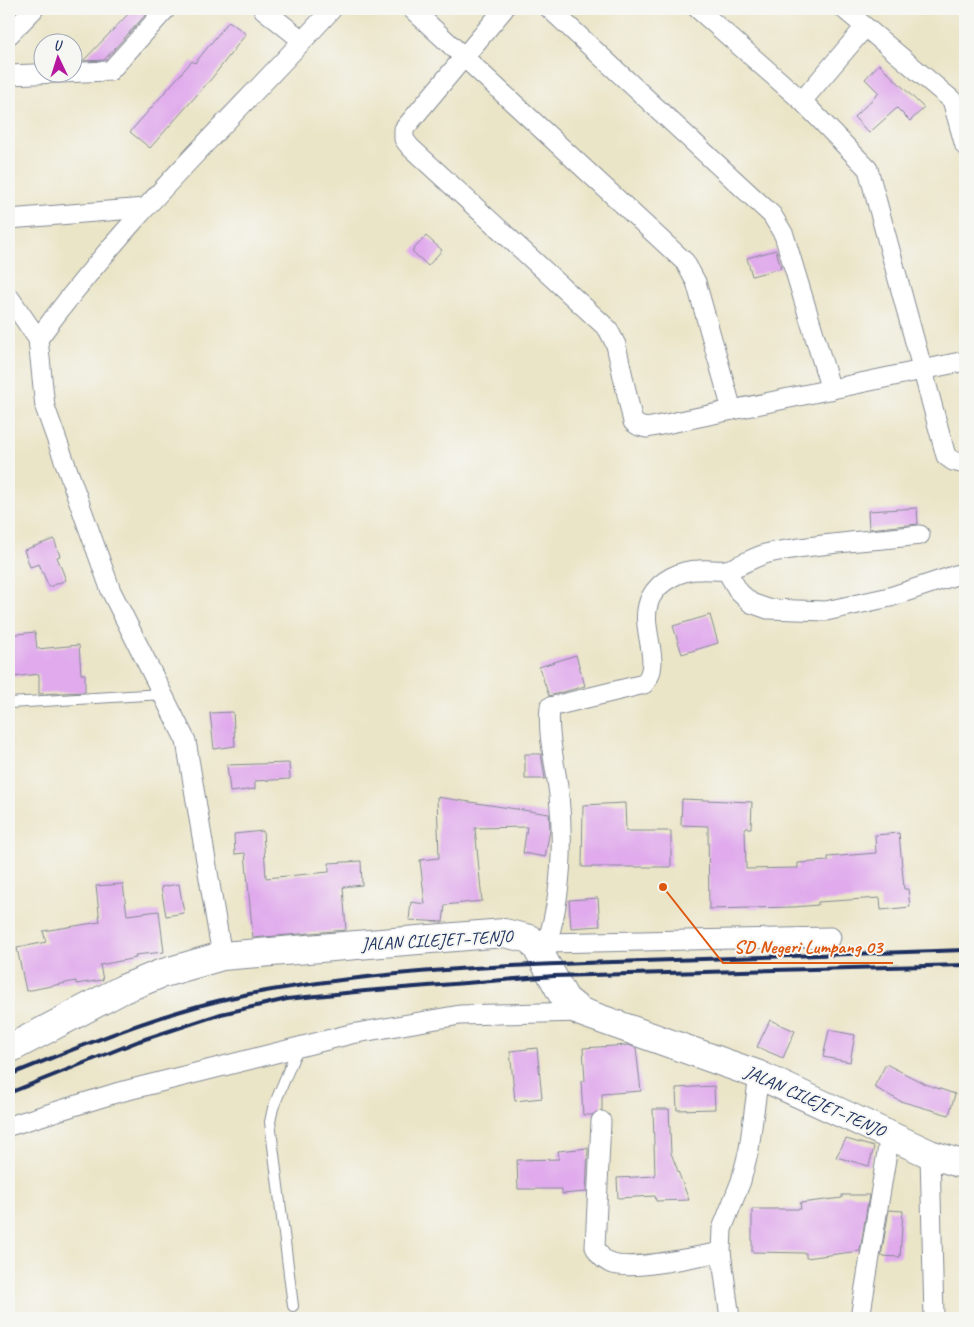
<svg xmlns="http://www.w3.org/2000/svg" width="974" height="1327" font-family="Caveat,sans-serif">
  <rect width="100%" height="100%" fill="#f6f6f2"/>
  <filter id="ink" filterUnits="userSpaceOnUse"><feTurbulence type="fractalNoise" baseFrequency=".02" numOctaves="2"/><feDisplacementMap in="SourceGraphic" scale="10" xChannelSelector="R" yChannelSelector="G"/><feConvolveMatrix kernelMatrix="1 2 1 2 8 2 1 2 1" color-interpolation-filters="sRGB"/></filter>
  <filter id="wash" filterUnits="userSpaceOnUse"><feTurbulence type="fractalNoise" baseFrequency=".0096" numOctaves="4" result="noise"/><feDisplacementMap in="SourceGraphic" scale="20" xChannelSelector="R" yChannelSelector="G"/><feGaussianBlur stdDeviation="1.12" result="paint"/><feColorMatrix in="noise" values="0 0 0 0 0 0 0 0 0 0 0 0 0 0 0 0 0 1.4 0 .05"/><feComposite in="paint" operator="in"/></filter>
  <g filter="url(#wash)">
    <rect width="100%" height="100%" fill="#ebe5c8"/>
    <g id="blocks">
      <!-- building -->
      <g fill="#e0aaec">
        <polygon points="133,9 151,9 104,60 83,61"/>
        <polygon points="229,21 246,34 212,78 150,148 130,132 192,61 195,63"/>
        <polygon points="879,64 924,108 910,121 897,108 869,133 854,117 879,93 865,79"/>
        <polygon points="426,236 442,250 428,266 412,251"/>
        <polygon points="776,250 781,268 752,276 747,258"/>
        <polygon points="917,508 918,524 869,529 868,511"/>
        <polygon points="54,539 60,556 57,557 66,580 49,587 39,564 30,567 24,550"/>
        <polygon points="710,615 718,643 682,654 673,626"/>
        <polygon points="35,632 37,649 79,645 81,674 85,674 85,692 39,694 39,674 13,677 9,635"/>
        <polygon points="576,655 585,686 549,696 539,667"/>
        <polygon points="233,712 235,746 214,749 210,713"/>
        <polygon points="525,754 541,754 545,779 525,779"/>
        <polygon points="289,763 290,779 255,781 255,789 230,792 227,765"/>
        <polygon points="437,797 549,814 550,830 545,857 523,853 527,827 475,828 482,901 445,905 443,922 409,920 411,902 425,904 420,860 439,858"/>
        <polygon points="682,799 752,802 751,828 745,828 746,869 798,868 798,863 828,861 828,857 876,853 875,835 899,833 904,889 908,889 910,907 881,910 880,898 818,902 818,905 794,907 709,909 708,826 681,825"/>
        <polygon points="625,803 626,831 671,831 671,867 582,867 583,805"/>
        <polygon points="263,831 266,878 329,872 329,863 361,861 362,885 343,887 346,930 253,938 245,853 235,854 234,834"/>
        <polygon points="123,884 127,915 159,911 164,952 135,955 136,958 100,965 103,980 76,984 76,981 26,991 17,948 46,942 43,931 100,922 96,886"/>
        <polygon points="179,884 184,913 166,916 161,887"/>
        <polygon points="598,898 600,926 571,928 569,900"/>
        <polygon points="770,1020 795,1031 783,1058 757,1047"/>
        <polygon points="829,1030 855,1035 850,1062 823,1057"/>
        <polygon points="629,1045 636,1048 641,1091 602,1094 602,1110 592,1115 583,1115 581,1081 585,1081 583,1048"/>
        <polygon points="537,1048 542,1098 515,1101 510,1051"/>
        <polygon points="886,1064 925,1084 955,1094 949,1115 900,1101 874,1087"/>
        <polygon points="714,1086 715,1109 677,1110 676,1088"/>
        <polygon points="653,1109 669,1109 671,1153 689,1200 656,1201 655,1196 618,1198 617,1178 655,1176"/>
        <polygon points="846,1139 874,1147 869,1166 836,1157"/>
        <polygon points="588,1148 586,1192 562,1194 562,1189 518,1189 517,1160 559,1159 558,1151"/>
        <polygon points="842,1195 869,1195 860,1251 806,1258 806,1253 752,1252 752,1209 801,1209 800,1203 842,1198"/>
        <polygon points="889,1210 903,1211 900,1257 881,1256"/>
      </g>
    </g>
  </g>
  <g filter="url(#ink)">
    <use href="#blocks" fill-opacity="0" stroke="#838a93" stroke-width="1"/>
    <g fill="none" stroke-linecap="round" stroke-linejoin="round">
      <defs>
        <g id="lane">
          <polyline points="9,703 163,694"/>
          <polyline points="293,1306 270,1122 273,1108 298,1047"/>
        </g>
        <g id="street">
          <polyline points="263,9 303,41"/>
          <polyline points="412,9 685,262 696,282 732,410"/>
          <polyline points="504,9 404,129 404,139 410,147 608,329 616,345 633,422 639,426 647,428 965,361"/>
          <polyline points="550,9 772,215 784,235 831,390"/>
          <polyline points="698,9 802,101 868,169 946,456 953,461 965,464"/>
          <polyline points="844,9 952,100 965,146"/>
          <polyline points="9,35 34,9"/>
          <polyline points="9,75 110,71 166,9"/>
          <polyline points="802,101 865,27"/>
          <polyline points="9,219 145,208"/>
          <polyline points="9,297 38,339 45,407 111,591 186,741 222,956"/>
          <path d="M38,339c87,-120 195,-221 294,-330"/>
          <polyline points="726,570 739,592 751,603 768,609 826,611 890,597 965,572"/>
          <polyline points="536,940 547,943 831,937"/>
          <path d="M547,943c15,-49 17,-97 12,-148 -3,-29 -12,-58 -9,-88l94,-23c21,-23 -8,-58 7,-87 9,-17 30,-27 48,-27 8,-1 19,1 27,0 14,-3 28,-14 43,-17 49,-10 101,-12 151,-18"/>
          <path d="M601,1121l-6,126c4,8 7,12 15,16 20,9 87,-7 111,-11"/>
          <polyline points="9,1126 116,1093 351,1034 460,1015 581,1012"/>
          <polyline points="930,1154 934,1318"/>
          <polyline points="730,1318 721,1252 722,1229 741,1181 749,1149 759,1075"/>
          <polyline points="860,1318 890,1134"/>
        </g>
        <polyline id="secondary" points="9,1049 123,989 160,974 222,956 504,933 530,939 537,948 565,999 581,1012 759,1075 930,1154 965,1165"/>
      </defs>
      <!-- lane casing -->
      <use href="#lane" stroke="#838a93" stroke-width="12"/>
      <!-- street casing -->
      <use href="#street" stroke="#838a93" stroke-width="21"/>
      <!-- secondary casing -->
      <use href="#secondary" stroke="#838a93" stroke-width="30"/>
      <!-- lane -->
      <use href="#lane" stroke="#fff" stroke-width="10"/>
      <!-- street -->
      <use href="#street" stroke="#fff" stroke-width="19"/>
      <!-- secondary -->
      <use href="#secondary" stroke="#fff" stroke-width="28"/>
      <!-- rail -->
      <g stroke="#1b2f5e" stroke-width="4">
        <path d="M9,1075c78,-31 157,-65 240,-81 130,-24 262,-29 394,-33 107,-4 215,-7 322,-11"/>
        <polyline points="9,1093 139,1041 221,1014 287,999 365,991 554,976 965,965"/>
      </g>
    </g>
  </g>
  <g text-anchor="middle" stroke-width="4" stroke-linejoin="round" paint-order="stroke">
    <!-- street labels -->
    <g font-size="18" fill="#1b2f5e" stroke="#f6f6f2">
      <text transform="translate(437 940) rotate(-3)" y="6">JALAN CILEJET–TENJO</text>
      <text transform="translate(815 1101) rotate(24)" y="6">JALAN CILEJET–TENJO</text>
    </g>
  </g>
  <!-- callouts -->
  <path fill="none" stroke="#de5710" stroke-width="2" d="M663 887L723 963H893"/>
  <circle fill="#de5710" stroke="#f6f6f2" stroke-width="2" cx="663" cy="887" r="5"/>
  <g font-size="19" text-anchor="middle" font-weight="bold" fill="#de5710" stroke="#f6f6f2" stroke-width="4" stroke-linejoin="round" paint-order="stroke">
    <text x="808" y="953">SD Negeri Lumpang 03</text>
  </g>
  <!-- margin -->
  <rect width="974" height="1327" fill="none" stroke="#f6f6f2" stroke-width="30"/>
  <!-- north arrow -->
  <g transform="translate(58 58) rotate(356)"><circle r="24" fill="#f6f6f2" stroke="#9ea6b7"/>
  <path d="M0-4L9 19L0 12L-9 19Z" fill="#b5179e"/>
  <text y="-8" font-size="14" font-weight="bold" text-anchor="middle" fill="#1b2f5e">U</text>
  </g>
</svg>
